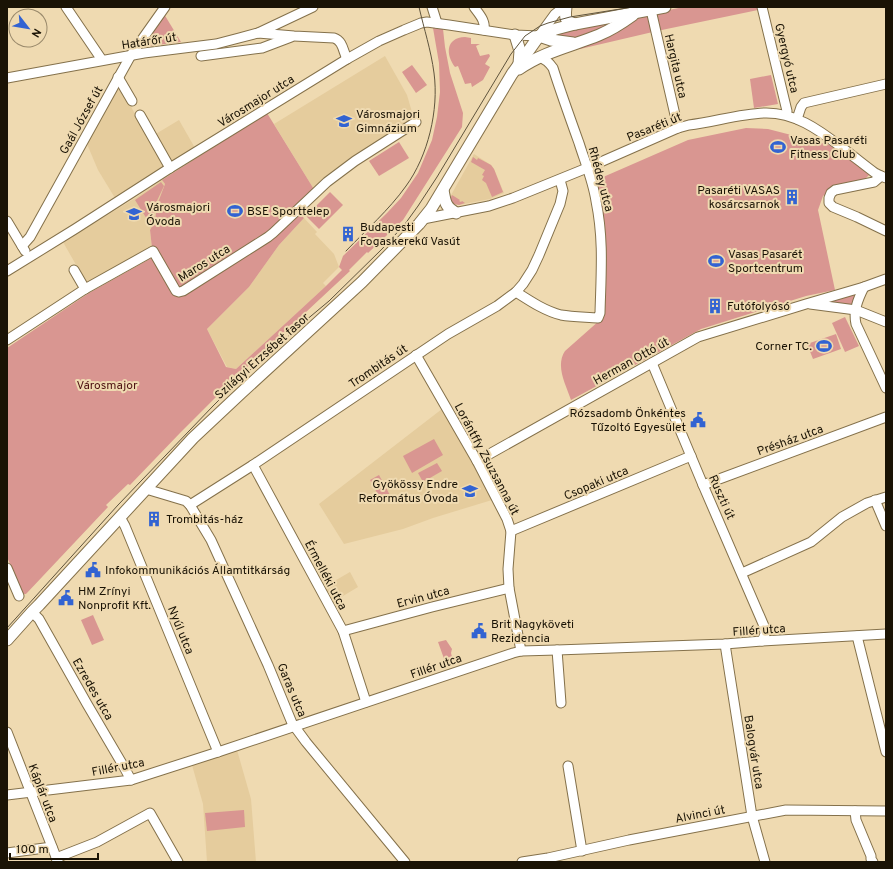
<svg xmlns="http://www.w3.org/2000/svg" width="893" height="869" font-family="Overpass,sans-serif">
  <rect width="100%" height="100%" fill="#efdab1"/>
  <!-- built -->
  <g fill="#e5cc9d">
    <polygon points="385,56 407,95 414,119 315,191 274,124"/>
    <polygon points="119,86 149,138 179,120 195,148 115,198 98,170 87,144"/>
    <polygon points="474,154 491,165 494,169 504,193 490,199 459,205 452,204 450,202 450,197"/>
    <polygon points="162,180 165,184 157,205 155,221 150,230 152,248 87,284 63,242 137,197"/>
    <polygon points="304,218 317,232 315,234 334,254 339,267 323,283 326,286 236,369 227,367 207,329 249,287 279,245"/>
    <polygon points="442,409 473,465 492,500 433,518 403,529 344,544 319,504"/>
    <polygon points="350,572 358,587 333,602 324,587"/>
    <polygon points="237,750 251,799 256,862 207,862 203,804 192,765"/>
  </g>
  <!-- green -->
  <g fill="#d99691">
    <polygon points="684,7 773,7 657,31 580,49 577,41 553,36 596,24"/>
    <polygon points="164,14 181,42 149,46 146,41"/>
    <polygon points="433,28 443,29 445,47 450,73 463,113 462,127 403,220 368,253 367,252 349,270 350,271 231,382 180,433 130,485 128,484 106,505 108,507 26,594 24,594 22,592 7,557 7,348 89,293 155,256 152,248 150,230 155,221 157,205 165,184 162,180 267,113 315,191 298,212 304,218 279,245 249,287 207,329 226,367 236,369 326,286 342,270 339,267 343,256 387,213 401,198 418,173 432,140 437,117 440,92 439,63"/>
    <path d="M465,37l6,1v6h9l-4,2 4,10 9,-2 1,2 -5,8 5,3 -7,13 -11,7 -1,-4 -6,1 -7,-18 -3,1c-9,-12 -10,-29 10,-30z"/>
    <polygon points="412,65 427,85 416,93 402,72"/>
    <polygon points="771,75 778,104 754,108 750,79"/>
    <path d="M746,128l22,1 62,16 40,29 -6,6 -29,8 -12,8 -5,14 17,80 -29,6 -105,33 -130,71c-5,-15 -16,-34 -6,-49l35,-31 2,-4 -8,-135 94,-41z"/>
    <polygon points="399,142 409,158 379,176 369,161"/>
    <polygon points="473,157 477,160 478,158 491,165 494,169 503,192 492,197 486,183 482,180 484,176 482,175 485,170 471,162"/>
    <polygon points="161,182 164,186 155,205 154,220 150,224 135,200"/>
    <polygon points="330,192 343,205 319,229 306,216"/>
    <polygon points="452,195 460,200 459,201 461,202 462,201 465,203 459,205 454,204 450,199"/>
    <polygon points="860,291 853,304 850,307 819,303"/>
    <polygon points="845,317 859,346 845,352 832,323"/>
    <polygon points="836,334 841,349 813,359 807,344"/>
    <polygon points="434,439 443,455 412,473 403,456"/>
    <polygon points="437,463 442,471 423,482 418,473"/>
    <polygon points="379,475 391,497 382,502 370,480"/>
    <polygon points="93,615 104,640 92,645 81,620"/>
    <polygon points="446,640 452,649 451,653 452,657 455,664 447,667 438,642"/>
    <polygon points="244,810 245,827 207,831 205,813"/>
  </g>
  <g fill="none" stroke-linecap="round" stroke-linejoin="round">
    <defs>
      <g id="minor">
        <polyline points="66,7 102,60"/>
        <polyline points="432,7 437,23"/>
        <path d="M474,7c5,7 12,14 10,23"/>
        <polyline points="762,7 787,111 786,115"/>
        <polyline points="651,10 678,128"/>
        <polyline points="258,33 313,7"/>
        <polyline points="201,56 262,48 291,37"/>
        <polyline points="118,77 132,101"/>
        <path d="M7,78l137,-25 72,-9 23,-6 19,-5 36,3 40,2c9,3 9,13 13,21"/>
        <polyline points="140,115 170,168"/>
        <polyline points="797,119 801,107 804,103 886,84"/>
        <polyline points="881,176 874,182 835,190 831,193 829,198 829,203 833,207 857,217 886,231"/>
        <path d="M423,219l66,-13 24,-8 74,-30 91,-40 11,-3c25,-3 50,-11 75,-12 30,-1 54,16 77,34 11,8 22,17 34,26l6,3 5,2"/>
        <polyline points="7,221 25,251"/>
        <polyline points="22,246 30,237 131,55 165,7"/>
        <polyline points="74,270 85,289"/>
        <polyline points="7,271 75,229 170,168 347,59 379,41 404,30 421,23 427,22 449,25 515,35 539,36 555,14 564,7"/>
        <path d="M864,287c-6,12 -11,24 -8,37l30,64"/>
        <path d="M516,292c14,9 29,19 45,23 12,2 25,2 37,3l2,-5c1,-39 4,-73 -4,-112 -3,-20 -11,-39 -17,-58 -9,-25 -18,-50 -26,-75 -4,-6 -8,-9 -14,-11"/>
        <polyline points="810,304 856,310 886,322"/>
        <polyline points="7,340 85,289 153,251 176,291 179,292 183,291 268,237 273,233 327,182 355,161 416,122"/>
        <polyline points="416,355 477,461 507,519 511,531 508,569 509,588 521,651"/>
        <polyline points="652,363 703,485 764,626 765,634 762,641"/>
        <polyline points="477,461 698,337 806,304 864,287 886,279"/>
        <polyline points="253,465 343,631 366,702"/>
        <polyline points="703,485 886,417"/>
        <polyline points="146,489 186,501 190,505 211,540 268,665 292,723 306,742 405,862"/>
        <polyline points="875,500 886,526"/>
        <polyline points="190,505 253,465 448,334 497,306 516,292 523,284 532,270 539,255 560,204 563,191 560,180"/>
        <polyline points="120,517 125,526 218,752"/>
        <polyline points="511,531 691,456"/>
        <polyline points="7,568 19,596"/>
        <polyline points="742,573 811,542 842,517 867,503 886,497"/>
        <polyline points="32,612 39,619 87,704 124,767 131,780"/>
        <polyline points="343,631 432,607 509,588"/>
        <polyline points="857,636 886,752"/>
        <polyline points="725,644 752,816 765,862"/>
        <polyline points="557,650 561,703"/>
        <polyline points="7,732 58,862"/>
        <polyline points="568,766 582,851"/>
        <polyline points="7,795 131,780 218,752 513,653 521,651 557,650 725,644 762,641 886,634"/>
        <polyline points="855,811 856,820 871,856 871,859 873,862"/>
        <polyline points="7,853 52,847"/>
        <polyline points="56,858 97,842 150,813 178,862"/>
        <polyline points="522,862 548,858 629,840 786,810 886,811"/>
      </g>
      <g id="major">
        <path d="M566,7c-1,10 -2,14 9,17"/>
        <polyline points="515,35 520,51 519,64"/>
        <polyline points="539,36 551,40 573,43"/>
        <path d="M519,69c24,-17 53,-23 80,-34 12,-5 23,-12 34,-20"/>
        <path d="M443,190c2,11 2,17 13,23"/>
        <polyline points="7,640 32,612 39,605 193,438 241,393 362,282 419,224 431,209 512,74 539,36 556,29 575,24 665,7"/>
      </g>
    </defs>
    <!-- minor casing -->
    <use href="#minor" stroke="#84714b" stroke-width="11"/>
    <!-- major casing -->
    <use href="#major" stroke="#84714b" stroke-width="13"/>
    <!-- minor -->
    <use href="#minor" stroke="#fff" stroke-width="9"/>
    <!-- major -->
    <use href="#major" stroke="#fff" stroke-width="11"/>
    <!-- tram -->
    <g stroke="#5f543d" stroke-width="1">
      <path d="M346,251c20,-21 43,-41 60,-65 22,-30 33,-76 28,-113 -3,-23 -10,-44 -15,-66"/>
      <polyline points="7,628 118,505 213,406 239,380 305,321 329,301 382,249 405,224 418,206 437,177 511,54 525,36 540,26 548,23 570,17 633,7"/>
    </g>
  </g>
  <!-- icons -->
  <defs>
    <symbol id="school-bare" viewBox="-9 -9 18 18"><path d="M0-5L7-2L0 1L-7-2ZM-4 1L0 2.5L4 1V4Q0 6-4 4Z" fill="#3263d2" stroke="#efdab1" stroke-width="2.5" paint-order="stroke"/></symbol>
    <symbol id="stadium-bare" viewBox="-9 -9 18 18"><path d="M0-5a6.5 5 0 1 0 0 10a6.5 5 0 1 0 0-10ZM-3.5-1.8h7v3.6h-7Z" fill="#3263d2" stroke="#efdab1" stroke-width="2.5" paint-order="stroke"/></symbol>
    <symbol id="building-bare" viewBox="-9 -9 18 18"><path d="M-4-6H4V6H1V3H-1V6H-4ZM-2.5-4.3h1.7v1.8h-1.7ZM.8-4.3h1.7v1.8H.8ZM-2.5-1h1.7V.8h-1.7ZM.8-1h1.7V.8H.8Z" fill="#3263d2" stroke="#efdab1" stroke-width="2.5" paint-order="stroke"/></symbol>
    <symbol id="civic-bare" viewBox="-9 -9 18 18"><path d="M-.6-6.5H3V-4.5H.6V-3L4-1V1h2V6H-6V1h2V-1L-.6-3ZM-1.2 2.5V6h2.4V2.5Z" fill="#3263d2" stroke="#efdab1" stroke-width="2.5" paint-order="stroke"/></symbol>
  </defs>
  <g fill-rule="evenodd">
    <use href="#school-bare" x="333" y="110" width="22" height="22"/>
    <use href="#stadium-bare" x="767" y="136" width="22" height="22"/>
    <use href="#building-bare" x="781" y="186" width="22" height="22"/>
    <use href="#stadium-bare" x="224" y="200" width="22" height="22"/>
    <use href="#school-bare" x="123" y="203" width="22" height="22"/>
    <use href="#building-bare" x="337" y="223" width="22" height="22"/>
    <use href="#stadium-bare" x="705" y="250" width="22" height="22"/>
    <use href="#building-bare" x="704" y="295" width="22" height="22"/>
    <use href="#stadium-bare" x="813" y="335" width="22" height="22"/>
    <use href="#civic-bare" x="687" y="409" width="22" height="22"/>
    <use href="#school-bare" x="459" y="480" width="22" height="22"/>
    <use href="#building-bare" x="143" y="508" width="22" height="22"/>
    <use href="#civic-bare" x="82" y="559" width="22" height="22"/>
    <use href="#civic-bare" x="55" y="587" width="22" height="22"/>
    <use href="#civic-bare" x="468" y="620" width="22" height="22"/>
  </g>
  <g text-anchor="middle" stroke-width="4" stroke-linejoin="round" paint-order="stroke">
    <!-- street labels -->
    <g font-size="12" fill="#1a1305" stroke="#efdab1">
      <text transform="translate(149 41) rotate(-9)" y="4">Határőr út</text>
      <text transform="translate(787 58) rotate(77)" y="4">Gyergyó utca</text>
      <text transform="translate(676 66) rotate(77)" y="4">Hargita utca</text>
      <text transform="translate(256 101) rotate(-32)" y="4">Városmajor utca</text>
      <text transform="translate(81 120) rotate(-61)" y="4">Gaál József út</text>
      <text transform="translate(654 127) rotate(-22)" y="4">Pasaréti út</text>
      <text transform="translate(601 179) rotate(75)" y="4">Rhédey utca</text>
      <text transform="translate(204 263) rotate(-32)" y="4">Maros utca</text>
      <text transform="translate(262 356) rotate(-42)" y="4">Szilágyi Erzsébet fasor</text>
      <text transform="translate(631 361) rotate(-29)" y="4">Herman Ottó út</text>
      <text transform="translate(378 366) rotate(-34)" y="4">Trombitás út</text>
      <text transform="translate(790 440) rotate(-20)" y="4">Présház utca</text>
      <text transform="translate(487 459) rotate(62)" y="4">Lorántffy Zsuzsanna út</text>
      <text transform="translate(596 483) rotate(-23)" y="4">Csopaki utca</text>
      <text transform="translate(722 497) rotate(66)" y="4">Ruszti út</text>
      <text transform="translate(326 575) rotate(62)" y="4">Érmelléki utca</text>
      <text transform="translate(423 597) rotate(-15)" y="4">Ervin utca</text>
      <text transform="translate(181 630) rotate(68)" y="4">Nyúl utca</text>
      <text transform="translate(759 630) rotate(-4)" y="4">Fillér utca</text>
      <text transform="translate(436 666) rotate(-19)" y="4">Fillér utca</text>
      <text transform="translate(93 689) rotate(60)" y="4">Ezredes utca</text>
      <text transform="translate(292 690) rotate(67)" y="4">Garas utca</text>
      <text transform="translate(754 752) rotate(81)" y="4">Balogvár utca</text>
      <text transform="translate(118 767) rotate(-11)" y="4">Fillér utca</text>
      <text transform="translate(43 793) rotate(69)" y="4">Káplár utca</text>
      <text transform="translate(700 814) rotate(-11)" y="4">Alvinci út</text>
    </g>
    <!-- poi labels -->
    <g font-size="12" fill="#1a1305" stroke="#efdab1" text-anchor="start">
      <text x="356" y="118">Városmajori<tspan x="356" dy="14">Gimnázium</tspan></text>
      <text x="790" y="144">Vasas Pasaréti<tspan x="790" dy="14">Fitness Club</tspan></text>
      <text x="780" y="194" text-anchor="end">Pasaréti VASAS<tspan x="780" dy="14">kosárcsarnok</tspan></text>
      <text x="146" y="211">Városmajori<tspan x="146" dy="14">Óvoda</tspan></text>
      <text x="247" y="215">BSE Sporttelep</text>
      <text x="360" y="231">Budapesti<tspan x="360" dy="14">Fogaskerekű Vasút</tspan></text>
      <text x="728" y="258">Vasas Pasarét<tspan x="728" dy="14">Sportcentrum</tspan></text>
      <text x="727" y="310">Futófolyósó</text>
      <text x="812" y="350" text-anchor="end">Corner TC.</text>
      <text x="686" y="417" text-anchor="end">Rózsadomb Önkéntes<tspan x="686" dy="14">Tűzoltó Egyesület</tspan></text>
      <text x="458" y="488" text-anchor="end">Gyökössy Endre<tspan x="458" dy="14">Református Óvoda</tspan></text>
      <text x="166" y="523">Trombitás-ház</text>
      <text x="105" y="574">Infokommunikációs Államtitkárság</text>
      <text x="78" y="595">HM Zrínyi<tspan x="78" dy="14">Nonprofit Kft.</tspan></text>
      <text x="491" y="628">Brit Nagyköveti<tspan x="491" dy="14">Rezidencia</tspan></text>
    </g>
    <!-- park labels -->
    <g font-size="12" fill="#4e1213" stroke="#efdab1">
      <text x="107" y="389">Városmajor</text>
    </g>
  </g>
  <!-- border -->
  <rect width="893" height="869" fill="none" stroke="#1a1305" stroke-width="16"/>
  <!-- north arrow -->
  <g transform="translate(28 28) rotate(121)"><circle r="19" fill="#efdab1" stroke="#9a8a6c"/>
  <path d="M0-3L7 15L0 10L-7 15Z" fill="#3263d2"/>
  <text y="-6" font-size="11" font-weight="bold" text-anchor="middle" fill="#1a1305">N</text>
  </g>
  <!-- scale -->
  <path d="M10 853v6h88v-6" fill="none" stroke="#1a1305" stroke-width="2"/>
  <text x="16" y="853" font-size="12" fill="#1a1305" stroke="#efdab1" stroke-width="3" paint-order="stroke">100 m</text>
</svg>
